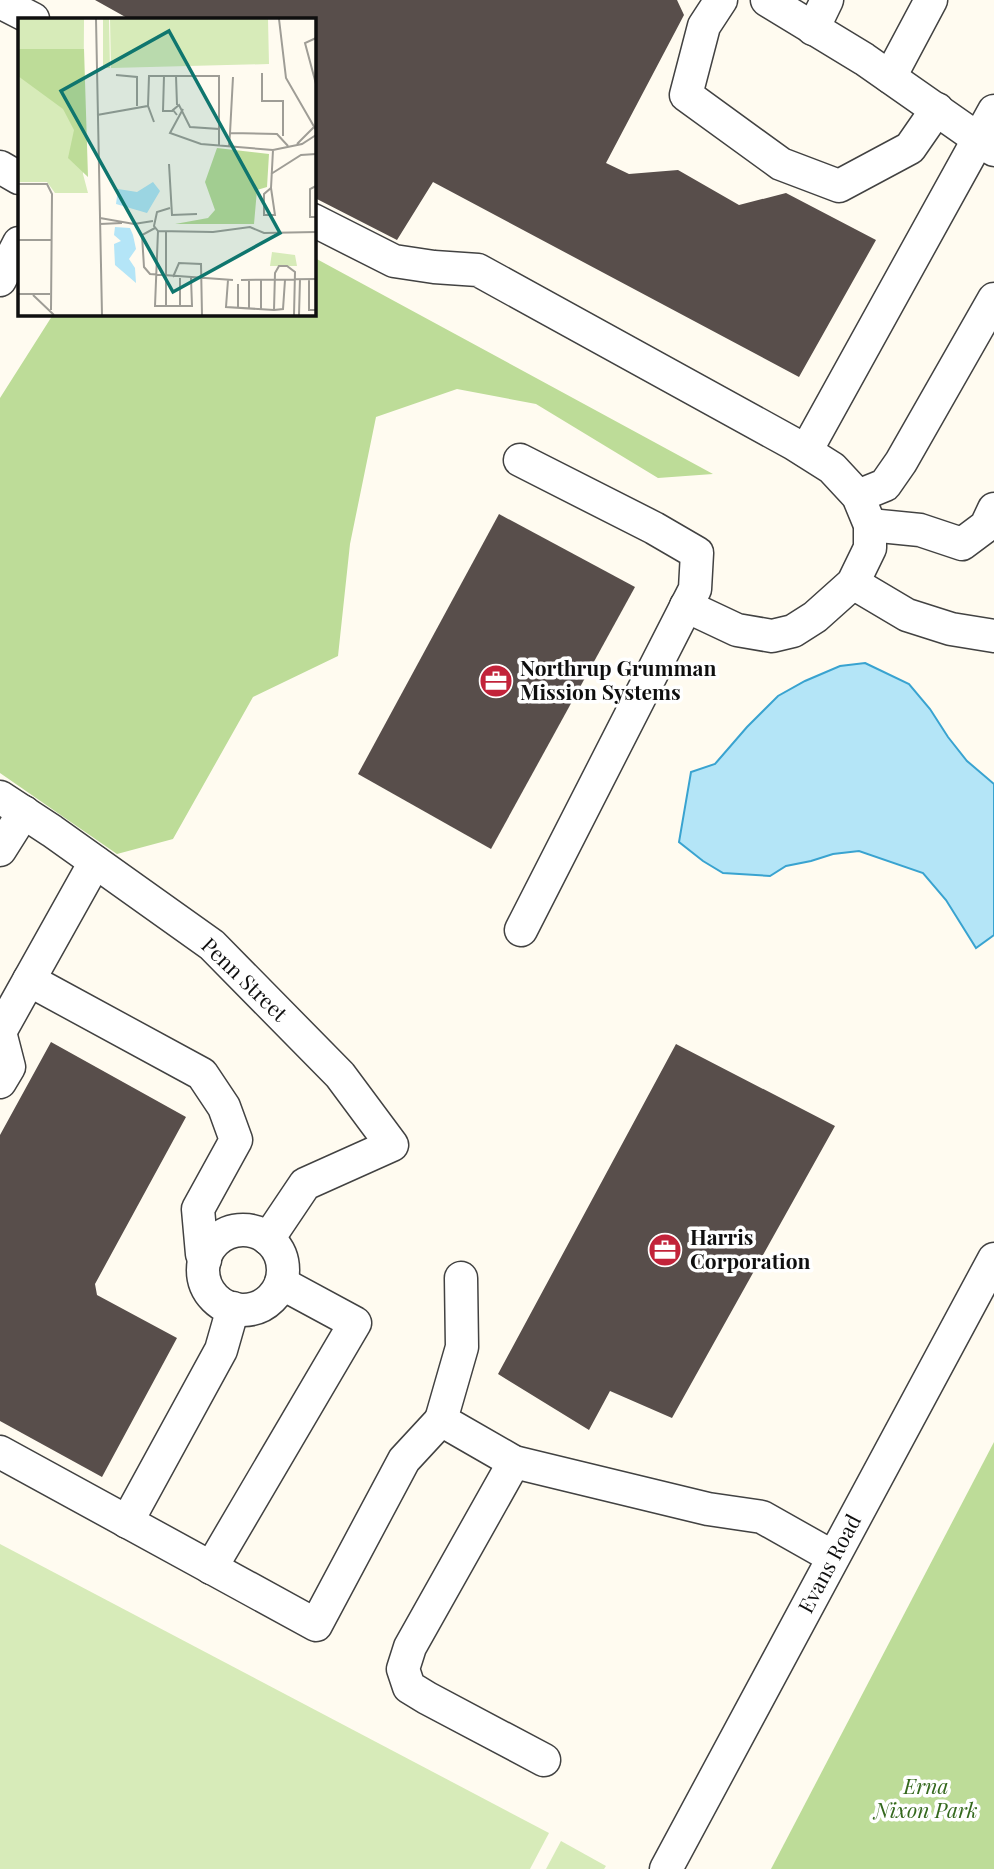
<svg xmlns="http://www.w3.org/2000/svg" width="994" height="1869" font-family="'Playfair Display',serif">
  <rect width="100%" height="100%" fill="#fffbf0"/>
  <!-- green -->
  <g fill="#d7ebb9">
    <polygon points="0,1544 549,1833 530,1869 0,1869"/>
    <polygon points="561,1841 606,1866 604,1869 546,1869"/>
  </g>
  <!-- forest -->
  <g fill="#bddc98">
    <polygon points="313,257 713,474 658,478 536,404 457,389 376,417 350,544 338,656 253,697 173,839 117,854 0,773 0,398 54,313 313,313"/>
    <polygon points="994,1442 994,1869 771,1869"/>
  </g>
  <!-- water -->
  <polygon fill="#b4e5f7" stroke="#39a3d0" stroke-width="2" points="865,663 909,684 930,709 948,737 967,761 994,784 994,935 976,948 946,900 923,873 859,851 833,854 811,861 786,866 770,876 723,873 703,861 679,842 691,772 715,764 747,727 778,696 805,681 840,666"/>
  <!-- building -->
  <g fill="#584e4b">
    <polygon points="95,0 677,0 684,15 606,163 629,174 678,170 739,205 786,193 876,240 799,377 433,182 397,240 313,197 313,19 129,19"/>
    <polygon points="499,514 635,587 491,849 358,774"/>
    <polygon points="51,1042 186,1117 95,1284 97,1295 177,1338 102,1477 0,1421 0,1135"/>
    <polygon points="676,1044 835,1126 672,1418 610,1391 589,1430 498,1374"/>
  </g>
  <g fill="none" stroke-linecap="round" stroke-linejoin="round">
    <defs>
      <g id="minor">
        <polyline points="721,0 704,26 686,95 781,164 839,186 910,148 937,109"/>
        <polyline points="767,0 864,59 994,150"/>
        <polyline points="0,2 33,19"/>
        <polyline points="813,29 827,0"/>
        <polyline points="890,77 931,0"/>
        <polyline points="0,167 19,178"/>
        <polyline points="313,220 394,261 434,267 478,270 794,444 832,468 858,496 870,525 870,548 853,583 815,617 793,631 772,636 737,630 686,606"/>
        <polyline points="0,280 19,243"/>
        <polyline points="806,451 994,111"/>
        <polyline points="520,460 654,528 697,553 695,589 521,930"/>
        <polyline points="858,496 885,485 901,462 994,299"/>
        <polyline points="870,525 920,530 962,544 986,526 994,509"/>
        <polyline points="853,583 907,615 951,629 994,636"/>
        <polyline points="0,797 52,831 212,945 340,1075 392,1145 305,1184 268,1239"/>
        <polyline points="0,850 24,812"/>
        <polyline points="95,862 29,980 202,1074 224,1107 236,1140 198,1209 202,1254 205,1260"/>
        <polyline points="0,1032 29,980"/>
        <polyline points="0,1032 9,1067 0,1082"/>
        <circle cx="243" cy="1270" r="40"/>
        <polyline points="461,1278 462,1347 441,1420 514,1462 708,1509 762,1517 833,1557"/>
        <polyline points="0,1452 316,1625 404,1460 441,1420"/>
        <polyline points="514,1462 410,1647 403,1669 409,1687 427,1698 544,1760"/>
        <polyline points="127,1522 221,1350 233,1308"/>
        <polyline points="211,1568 355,1323 281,1283"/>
        <polyline points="666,1869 994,1259"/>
      </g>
    </defs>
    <!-- minor casing -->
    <use href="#minor" stroke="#424242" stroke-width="35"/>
    <!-- minor -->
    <use href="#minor" stroke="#fff" stroke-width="32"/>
  </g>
  <!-- icons -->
  <defs>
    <symbol id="office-disc" viewBox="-11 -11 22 22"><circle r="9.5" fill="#c2233a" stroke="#fff"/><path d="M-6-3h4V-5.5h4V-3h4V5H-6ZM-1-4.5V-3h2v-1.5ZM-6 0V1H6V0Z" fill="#fff"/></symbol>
  </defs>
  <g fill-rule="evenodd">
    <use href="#office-disc" x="477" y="662" width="38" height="38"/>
    <use href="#office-disc" x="646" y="1231" width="38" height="38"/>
  </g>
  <g text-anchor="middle" stroke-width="7" stroke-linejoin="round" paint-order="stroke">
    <!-- poi labels -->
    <g font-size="21" font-weight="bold" fill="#0f0f0f" stroke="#fff" text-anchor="start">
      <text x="520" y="676">Northrup Grumman<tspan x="520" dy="24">Mission Systems</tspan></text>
      <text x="690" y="1245">Harris<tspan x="690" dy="24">Corporation</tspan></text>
    </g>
    <!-- street labels -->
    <g font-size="21" fill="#0f0f0f" stroke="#fff">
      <text transform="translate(244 980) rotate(44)" y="7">Penn Street</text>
      <text transform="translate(830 1564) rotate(-62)" y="7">Evans Road</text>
    </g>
    <!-- park labels -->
    <g font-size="21" font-style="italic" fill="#34681d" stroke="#fff">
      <text x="926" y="1794">Erna<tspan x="926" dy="24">Nixon Park</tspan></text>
    </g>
  </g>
  <!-- overview -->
  <g transform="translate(18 18)">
    <rect width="298" height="298" fill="#fffbf0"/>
    <path d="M0,1h66l-1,155 5,19h-33l-8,-11h-29zM85,1h6l1,49h-7zM92,1h158l1,45 -158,4zM254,234l23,3 2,11h-27z" fill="#d7ebb9"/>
    <path d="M0,31h66l4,128 -20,-19 6,-28 -11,-21 -45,-33zM199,130l52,6 -2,33 -10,3 -3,34h-79l33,-6 7,-8 -10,-28z" fill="#bddc98"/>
    <path d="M135,164l7,9 -13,22 -31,-9 2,-15 19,3zM97,209l15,1 3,7 3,14 -7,10 6,9 1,15 -21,-18 -1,-21 7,-3 -7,-6z" fill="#b4e5f7"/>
    <path fill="none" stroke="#9f9d96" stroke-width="2" d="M78,1l6,296M261,1l7,59 30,52M298,20l-11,5 11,41M244,55v28h21v35M98,57l21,2v29M146,58l-1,35h10M158,58l1,29M130,88l1,-30h70v53M165,91l-13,24 31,11 72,6 29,-6 14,-9M79,97l51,-9 6,16M159,97l-4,-5 6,-5 11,22 29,2v16M212,115l3,-56M279,126l18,-18M211,129l1,-14 47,1 11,12M151,146l3,51 25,-1M253,156l30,-19 15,-1M0,166h29l5,10 -1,116M298,168l-6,3v28h6M253,170l4,27h-11v-21zM253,170l2,-38M152,190l-13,4 -3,14 4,5 55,1 37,-5 14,6 52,-1M82,200l34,6 19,-3M82,206l22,-1M137,210l-13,7 2,32 6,7 83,6M140,213l-3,75h37l-1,-28M0,222h33M155,259l6,-14 22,1 1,51M162,260v28M291,261v31h7M210,262l-2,27 48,3 9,-1 2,-29M223,262l75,-1M220,266v25M0,276h32M15,277l21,20M148,288v-74M231,291v-29M243,291v-29M256,292l1,-37 4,-7h8l8,6 -1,43M281,297l1,-36"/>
    <path fill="#0f766e" fill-opacity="0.15" stroke="#0f766e" stroke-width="3.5" d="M151,13l111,202 -107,59 -112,-201z"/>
    <rect width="298" height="298" fill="none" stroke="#0f0f0f" stroke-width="3.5"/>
  </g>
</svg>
